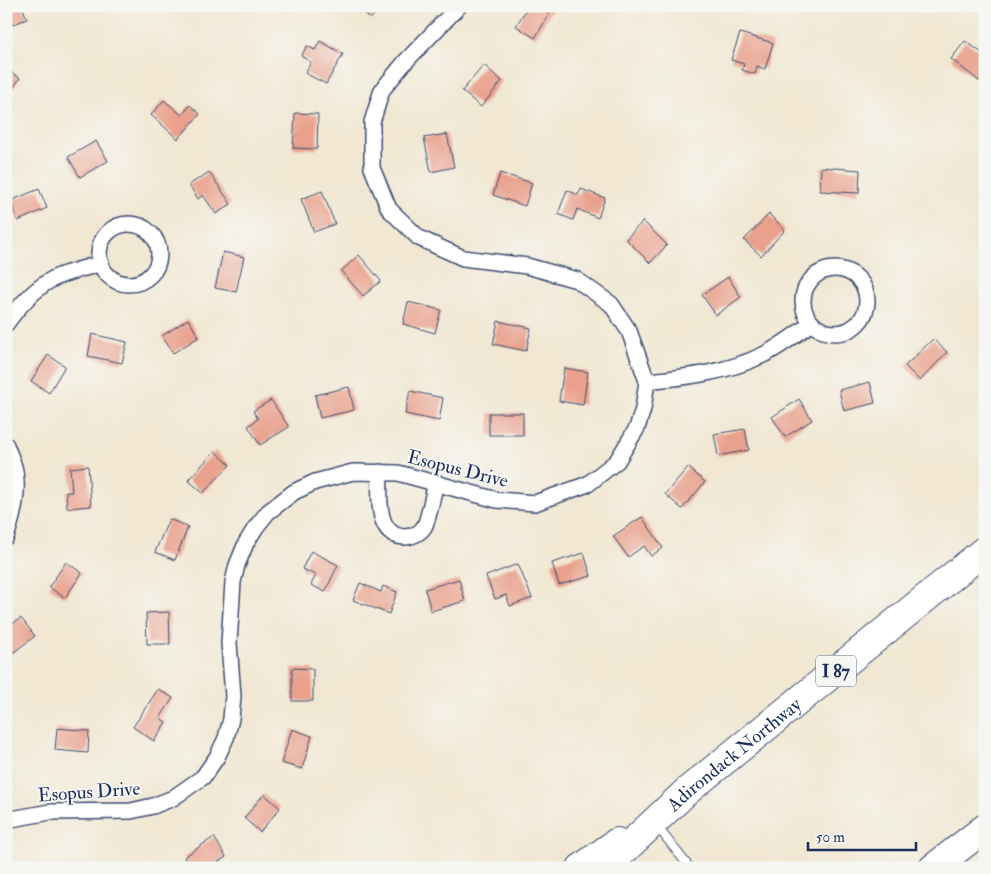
<svg xmlns="http://www.w3.org/2000/svg" width="991" height="874" font-family="'IM FELL Double Pica',serif">
  <rect width="100%" height="100%" fill="#f6f6f2"/>
  <filter id="ink" filterUnits="userSpaceOnUse"><feTurbulence type="fractalNoise" baseFrequency=".02" numOctaves="2"/><feDisplacementMap in="SourceGraphic" scale="10" xChannelSelector="R" yChannelSelector="G"/><feConvolveMatrix kernelMatrix="1 2 1 2 8 2 1 2 1" color-interpolation-filters="sRGB"/></filter>
  <filter id="wash" filterUnits="userSpaceOnUse"><feTurbulence type="fractalNoise" baseFrequency=".0096" numOctaves="4" result="noise"/><feDisplacementMap in="SourceGraphic" scale="20" xChannelSelector="R" yChannelSelector="G"/><feGaussianBlur stdDeviation="1.12" result="paint"/><feColorMatrix in="noise" values="0 0 0 0 0 0 0 0 0 0 0 0 0 0 0 0 0 1.4 0 .05"/><feComposite in="paint" operator="in"/></filter>
  <g filter="url(#wash)">
    <rect width="100%" height="100%" fill="#f1e7d2"/>
    <g id="blocks">
      <!-- building -->
      <g fill="#e9a08c">
        <polygon points="6,6 22,6 27,19 6,27"/>
        <polygon points="358,6 384,6 370,19"/>
        <polygon points="528,6 554,6 535,38 516,26"/>
        <polygon points="740,33 773,43 765,69 757,66 755,74 742,70 744,64 731,60"/>
        <polygon points="320,41 343,54 326,84 305,73 311,62 301,56 307,46 315,50"/>
        <polygon points="965,41 985,55 985,73 979,81 951,59"/>
        <polygon points="484,65 502,81 481,107 462,91"/>
        <polygon points="6,69 20,78 6,99"/>
        <polygon points="164,100 182,115 190,105 200,114 178,139 151,115"/>
        <polygon points="295,113 318,114 317,149 293,148"/>
        <polygon points="447,134 454,167 431,172 424,138"/>
        <polygon points="96,141 108,161 80,177 68,157"/>
        <polygon points="821,167 860,170 859,193 820,191"/>
        <polygon points="209,172 231,204 216,214 203,195 198,199 189,185"/>
        <polygon points="500,173 532,183 525,206 493,195"/>
        <polygon points="39,189 47,208 18,221 10,201"/>
        <polygon points="581,189 605,198 598,218 577,209 573,220 558,214 567,190 578,195"/>
        <polygon points="322,191 335,224 314,232 301,199"/>
        <polygon points="769,214 785,230 761,256 744,240"/>
        <polygon points="643,221 667,245 650,263 626,239"/>
        <polygon points="223,252 244,257 236,292 215,288"/>
        <polygon points="359,255 381,281 363,296 341,271"/>
        <polygon points="728,277 741,297 716,315 702,295"/>
        <polygon points="408,302 441,310 435,333 403,324"/>
        <polygon points="188,319 199,337 173,353 162,336"/>
        <polygon points="498,321 531,328 526,351 493,344"/>
        <polygon points="92,334 127,342 122,363 88,356"/>
        <polygon points="933,339 947,352 920,381 905,366"/>
        <polygon points="48,355 65,366 49,393 31,381"/>
        <polygon points="564,368 588,372 583,405 559,401"/>
        <polygon points="870,382 875,403 844,411 839,390"/>
        <polygon points="349,387 354,410 320,418 315,395"/>
        <polygon points="410,391 443,398 439,421 405,414"/>
        <polygon points="799,399 812,420 785,437 772,417"/>
        <polygon points="271,400 289,427 260,445 248,426 258,419 253,411"/>
        <rect x="489" y="413" width="34" height="22"/>
        <polygon points="745,429 749,450 718,456 714,434"/>
        <polygon points="215,451 230,465 203,493 188,480"/>
        <polygon points="88,466 91,506 67,508 66,492 72,492 70,468"/>
        <polygon points="688,467 705,482 682,509 665,494"/>
        <polygon points="642,517 663,548 651,556 644,546 628,557 613,536"/>
        <polygon points="169,519 188,527 175,560 155,552"/>
        <polygon points="311,551 338,565 325,592 311,585 316,575 302,569"/>
        <polygon points="584,553 591,576 559,585 552,563"/>
        <polygon points="66,562 82,573 65,598 49,587"/>
        <polygon points="518,564 532,598 510,606 506,595 495,599 486,576"/>
        <polygon points="459,579 465,601 431,611 425,589"/>
        <polygon points="360,583 381,592 383,586 397,592 389,614 353,600"/>
        <polygon points="169,612 170,644 147,644 146,613"/>
        <polygon points="21,618 35,636 6,658 6,628"/>
        <polygon points="292,668 313,669 313,701 292,701"/>
        <polygon points="158,689 173,698 160,718 166,722 154,741 133,727"/>
        <polygon points="57,728 89,731 88,753 55,750"/>
        <polygon points="292,729 312,736 302,769 281,763"/>
        <polygon points="264,794 280,808 260,832 244,818"/>
        <polygon points="214,837 226,857 209,868 190,868 184,857"/>
      </g>
    </g>
  </g>
  <g filter="url(#ink)">
    <use href="#blocks" fill-opacity="0" stroke="#3b4b6f" stroke-width="1"/>
    <g fill="none" stroke-linecap="round" stroke-linejoin="round">
      <defs>
        <polyline id="lane" points="656,825 690,868"/>
        <g id="street">
          <circle cx="129" cy="254" r="30"/>
          <circle cx="835" cy="301" r="32"/>
          <path d="M6,324c13,-18 31,-39 53,-48 13,-5 28,-8 42,-13"/>
          <path d="M647,381c40,-4 79,-8 116,-26 17,-8 33,-21 49,-32"/>
          <path d="M6,445c3,9 8,18 9,26 4,22 -2,46 -9,66"/>
          <path d="M380,472c0,20 -6,63 24,65 8,0 16,-4 20,-10 5,-8 9,-34 12,-45"/>
          <polyline points="6,820 50,812 131,811 153,806 173,798 203,777 217,757 226,738 231,719 233,696 229,643 233,582 237,565 246,543 256,527 268,512 294,492 315,482 353,472 398,473 497,500 535,503 588,484 617,461 637,428 643,409 647,381 629,331 611,304 577,280 527,266 463,258 419,238 389,209 372,168 372,122 382,90 406,61 459,6"/>
        </g>
        <g id="highway">
          <polyline points="581,868 617,842"/>
          <path id="s1" d="M605,868l82,-77 298,-241"/>
          <polyline points="933,868 985,828"/>
        </g>
      </defs>
      <!-- lane casing -->
      <use href="#lane" stroke="#3b4b6f" stroke-width="10"/>
      <!-- street casing -->
      <use href="#street" stroke="#3b4b6f" stroke-width="18"/>
      <!-- highway casing -->
      <use href="#highway" stroke="#3b4b6f" stroke-width="30"/>
      <!-- lane -->
      <use href="#lane" stroke="#fff" stroke-width="8"/>
      <!-- street -->
      <use href="#street" stroke="#fff" stroke-width="15"/>
      <!-- highway -->
      <use href="#highway" stroke="#fff" stroke-width="28"/>
    </g>
  </g>
  <g text-anchor="middle" stroke-width="4" stroke-linejoin="round" paint-order="stroke">
    <!-- shield labels -->
    <rect fill="#f6f6f2" stroke="#5d6b8a" stroke-width="1" x="816" y="655.5" width="40" height="31" rx="4"/>
    <g font-size="18" font-weight="bold" fill="#1b2f5e">
      <text x="836" y="677">I 87</text>
    </g>
    <!-- street labels -->
    <g font-size="19" fill="#1b2f5e" stroke="#f6f6f2">
      <text transform="translate(458 468) rotate(14)" y="7">Esopus Drive</text>
      <text dy="7" stroke="none"><textPath href="#s1" startOffset="172">Adirondack Northway</textPath></text>
      <text transform="translate(89 791) rotate(-4)" y="7">Esopus Drive</text>
    </g>
  </g>
  <!-- margin -->
  <rect width="991" height="874" fill="none" stroke="#f6f6f2" stroke-width="25"/>
  <!-- scale -->
  <path d="M808 842v8h108v-8" fill="none" stroke="#1b2f5e" stroke-width="2.5"/>
  <text x="816" y="842" font-size="15" fill="#1b2f5e" stroke="#f6f6f2" stroke-width="4" paint-order="stroke">50 m</text>
</svg>
